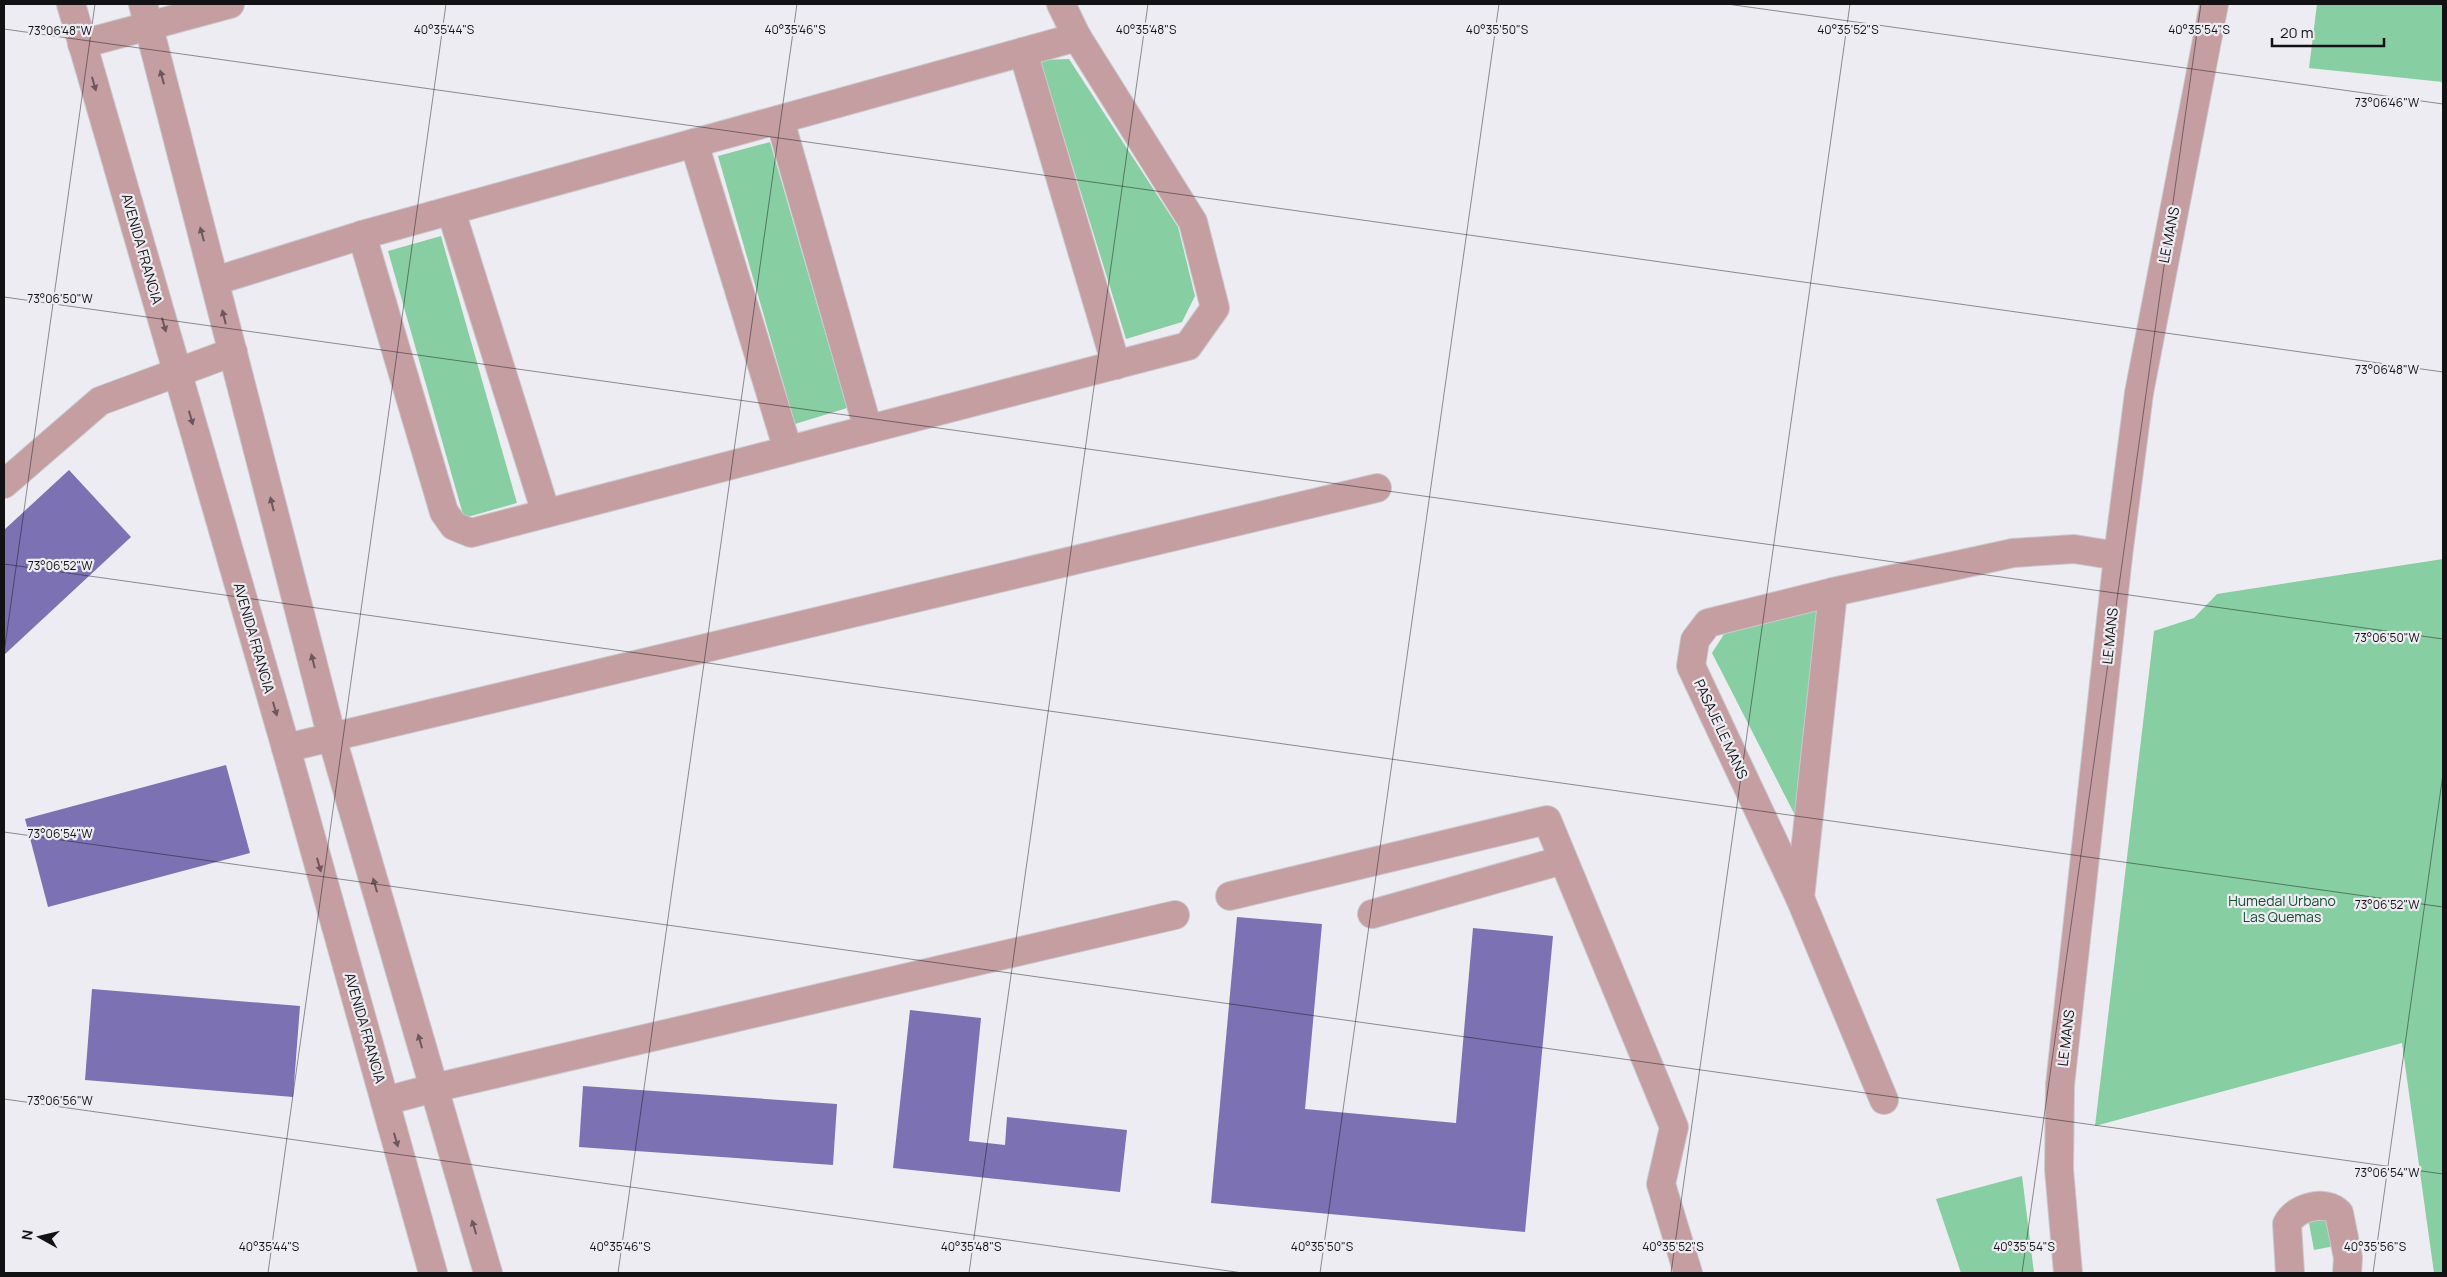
<svg xmlns="http://www.w3.org/2000/svg" width="2447" height="1277" font-family="Manrope,sans-serif">
  <rect width="100%" height="100%" fill="#edecf2"/>
  <!-- green -->
  <g fill="#87cea2">
    <polygon points="2317,4 2443,4 2443,82 2309,68"/>
    <polygon points="1069,59 1178,227 1195,296 1182,322 1126,339 1040,60"/>
    <polygon points="770,142 847,408 795,424 718,156"/>
    <polygon points="441,236 517,503 464,518 388,251"/>
    <polygon points="2443,559 2443,1273 2434,1273 2402,1043 2095,1126 2154,631 2194,618 2217,594"/>
    <polygon points="1820,605 1799,823 1712,653 1726,631"/>
    <polygon points="2022,1176 2034,1273 1961,1273 1936,1199"/>
    <polygon points="2332,1202 2340,1245 2314,1250 2306,1207"/>
  </g>
  <!-- building -->
  <g fill="#7c71b3">
    <polygon points="69,470 131,537 4,655 4,530"/>
    <polygon points="226,765 250,853 48,907 25,819"/>
    <polygon points="1237,917 1322,924 1305,1109 1456,1123 1473,928 1553,936 1525,1232 1211,1203"/>
    <polygon points="92,989 300,1006 293,1097 85,1080"/>
    <polygon points="910,1010 981,1018 969,1141 1005,1145 1007,1117 1127,1130 1120,1192 893,1168"/>
    <polygon points="583,1086 837,1104 833,1165 579,1147"/>
  </g>
  <g fill="none" stroke-linecap="round" stroke-linejoin="round">
    <defs>
      <g id="minor">
        <polyline points="71,4 286,748 433,1273"/>
        <polyline points="143,4 332,738 488,1273"/>
        <polyline points="82,44 230,4"/>
        <polyline points="1023,52 1116,365"/>
        <polyline points="780,120 868,429"/>
        <polyline points="694,143 788,450"/>
        <polyline points="451,211 546,513"/>
        <polyline points="362,235 444,512 454,526 471,533 1188,346 1215,308 1193,222 1077,37 1061,4"/>
        <polyline points="215,281 362,235 1077,37"/>
        <polyline points="4,484 100,401 233,352"/>
        <polyline points="286,748 1377,488"/>
        <polyline points="1230,896 1547,820 1674,1127 1661,1184 1688,1273"/>
        <polyline points="1800,898 1833,592"/>
        <polyline points="1372,914 1563,860"/>
        <polyline points="1884,1100 1800,898 1691,666 1695,640 1708,623 1833,592 2013,553 2074,549 2118,556"/>
        <polyline points="385,1101 434,1088 1175,915"/>
        <polyline points="2068,1273 2059,1169 2060,1085 2118,556 2139,393 2214,4"/>
        <path d="M2290,1273l-3,-49c8,-17 39,-25 52,-11l9,45 -1,15"/>
      </g>
    </defs>
    <!-- minor casing -->
    <use href="#minor" stroke="#cac9ce" stroke-width="30"/>
    <!-- minor -->
    <use href="#minor" stroke="#c59ea2" stroke-width="28"/>
  </g>
  <!-- one-way arrows -->
  <defs><path id="oneway-solid" d="M-6-.8H1V-3.2L6.5 0L1 3.2V.8H-6Z" transform="scale(1.25)"/></defs>
  <g fill="#6c585b">
    <use href="#oneway-solid" transform="translate(162 77) rotate(-105)"/>
    <use href="#oneway-solid" transform="translate(94 84) rotate(74)"/>
    <use href="#oneway-solid" transform="translate(202 234) rotate(-105)"/>
    <use href="#oneway-solid" transform="translate(224 317) rotate(-104)"/>
    <use href="#oneway-solid" transform="translate(164 325) rotate(74)"/>
    <use href="#oneway-solid" transform="translate(191 418) rotate(74)"/>
    <use href="#oneway-solid" transform="translate(272 504) rotate(-104)"/>
    <use href="#oneway-solid" transform="translate(313 661) rotate(-104)"/>
    <use href="#oneway-solid" transform="translate(275 709) rotate(74)"/>
    <use href="#oneway-solid" transform="translate(319 865) rotate(74)"/>
    <use href="#oneway-solid" transform="translate(375 885) rotate(-106)"/>
    <use href="#oneway-solid" transform="translate(420 1041) rotate(-106)"/>
    <use href="#oneway-solid" transform="translate(396 1140) rotate(74)"/>
    <use href="#oneway-solid" transform="translate(474 1227) rotate(-107)"/>
  </g>
  <!-- ticks -->
  <path fill="none" stroke="#121214" stroke-width="1" stroke-opacity="0.45" d="M1727,4l716,100M4,29l2439,343M4,297l2439,342M4,564l2439,343M4,653l91,-649M4,832l2439,342M4,1099l1239,174M268,1273l178,-1269M618,1273l179,-1269M969,1273l179,-1269M1320,1273l179,-1269M1671,1273l179,-1269M2022,1273l179,-1269M2373,1273l70,-499"/>
  <g text-anchor="middle" stroke-width="4.5" stroke-linejoin="round" paint-order="stroke">
    <!-- street labels -->
    <g font-size="14" fill="#121214" stroke="#edecf2">
      <text transform="translate(2169 235) rotate(-79)" y="5">LE MANS</text>
      <text transform="translate(142 249) rotate(74)" y="5">AVENIDA FRANCIA</text>
      <text transform="translate(2110 636) rotate(-84)" y="5">LE MANS</text>
      <text transform="translate(254 638) rotate(74)" y="5">AVENIDA FRANCIA</text>
      <text transform="translate(1721 729) rotate(65)" y="5">PASAJE LE MANS</text>
      <text transform="translate(365 1028) rotate(74)" y="5">AVENIDA FRANCIA</text>
      <text transform="translate(2066 1038) rotate(-83)" y="5">LE MANS</text>
    </g>
    <!-- park labels -->
    <g font-size="14" fill="#144d2f" stroke="#edecf2">
      <text x="2282" y="906">Humedal Urbano<tspan x="2282" dy="16">Las Quemas</tspan></text>
    </g>
  </g>
  <g font-size="12" text-anchor="middle" fill="#121214" stroke="#edecf2" stroke-width="4.5" stroke-linejoin="round" paint-order="stroke">
    <text x="444" y="34">40°35'44"S</text>
    <text x="795" y="34">40°35'46"S</text>
    <text x="1146" y="34">40°35'48"S</text>
    <text x="1497" y="34">40°35'50"S</text>
    <text x="1848" y="34">40°35'52"S</text>
    <text x="2199" y="34">40°35'54"S</text>
    <text x="60" y="35">73°06'48"W</text>
    <text x="2387" y="107">73°06'46"W</text>
    <text x="60" y="303">73°06'50"W</text>
    <text x="2387" y="374">73°06'48"W</text>
    <text x="60" y="570">73°06'52"W</text>
    <text x="2387" y="642">73°06'50"W</text>
    <text x="60" y="838">73°06'54"W</text>
    <text x="2387" y="909">73°06'52"W</text>
    <text x="60" y="1105">73°06'56"W</text>
    <text x="2387" y="1177">73°06'54"W</text>
    <text x="269" y="1251">40°35'44"S</text>
    <text x="620" y="1251">40°35'46"S</text>
    <text x="971" y="1251">40°35'48"S</text>
    <text x="1322" y="1251">40°35'50"S</text>
    <text x="1673" y="1251">40°35'52"S</text>
    <text x="2024" y="1251">40°35'54"S</text>
    <text x="2375" y="1251">40°35'56"S</text>
  </g>
  <!-- border -->
  <rect width="2447" height="1277" fill="none" stroke="#121214" stroke-width="10"/>
  <!-- north arrow -->
  <g transform="translate(40 1237) rotate(278)" stroke="#edecf2" stroke-width="4" paint-order="stroke">
  <path d="M0-4L9 19L0 12L-9 19Z" fill="#121214"/>
  <text y="-8" font-size="14" font-weight="bold" text-anchor="middle" fill="#121214">N</text>
  </g>
  <!-- scale -->
  <path d="M2272 38v8h112v-8" fill="none" stroke="#121214" stroke-width="2.5"/>
  <text x="2280" y="38" font-size="15" fill="#121214" stroke="#edecf2" stroke-width="4" paint-order="stroke">20 m</text>
</svg>
